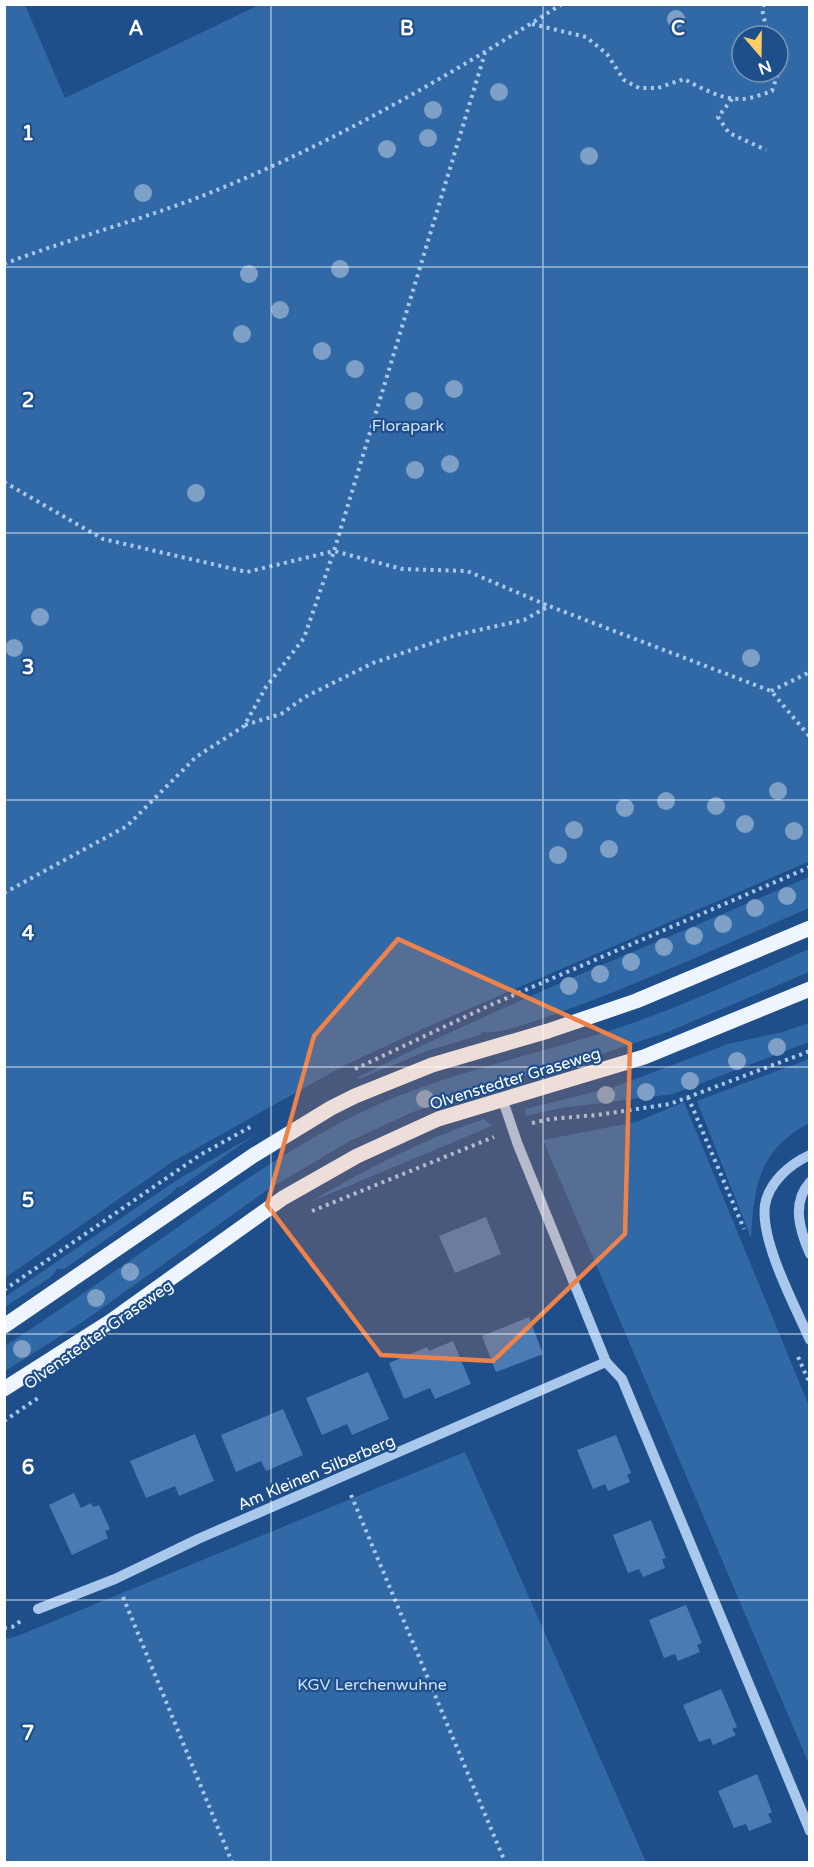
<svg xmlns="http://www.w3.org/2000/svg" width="814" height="1867" font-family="'Varela Round',sans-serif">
  <rect width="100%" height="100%" fill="#1e4f8a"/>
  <!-- green -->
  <g fill="#3169a7" fill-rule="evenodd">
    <path d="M5,4l20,1 40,93 194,-93h550l1,856 -383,166 -82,38 -173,97 -167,116zM742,36h36v36h-36z"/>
    <path d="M809,877v31c-85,37 -169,76 -257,107 -18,6 -52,20 -70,17l-2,3 -53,16 -68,28 -1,-2c147,-74 300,-135 451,-200z"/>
    <path d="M809,949v23l-139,59 -68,23 -136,39 -53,19 -61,28 -82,48 -186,133 -79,50v-25c62,-40 122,-84 183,-126 56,-40 112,-78 174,-108 79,-38 166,-55 250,-82 67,-22 133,-53 197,-81z"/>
    <polygon points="809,1023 809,1042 673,1094 561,1108 526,1116 525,1109 614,1087 728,1044 783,1032"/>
    <path d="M809,1059v64c-51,28 -55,63 -58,115l-54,-137z"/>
    <polygon points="684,1102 809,1406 809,1764 543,1140 636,1122"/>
    <path d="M484,1119l8,7 -182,76c56,-33 112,-62 174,-83z"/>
    <polygon points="256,1134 182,1186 177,1187 172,1193 64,1269 57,1269 51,1277 5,1307 5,1297 177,1180"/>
    <polygon points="465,1452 646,1862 5,1862 5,1639 15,1637"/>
  </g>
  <!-- building -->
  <g fill="#4a7bb3">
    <polygon points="486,1217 501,1254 455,1273 439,1236"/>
    <polygon points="529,1317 543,1354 496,1372 482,1336"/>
    <polygon points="453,1341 471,1384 435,1399 430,1388 404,1399 389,1363 427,1347 429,1351"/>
    <polygon points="368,1372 389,1419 352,1435 347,1424 322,1435 306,1398"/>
    <polygon points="283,1409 303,1455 266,1471 261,1461 236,1472 221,1435"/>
    <polygon points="195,1434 214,1481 179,1496 175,1486 146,1498 130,1461"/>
    <polygon points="616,1435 631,1473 627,1475 630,1482 608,1491 605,1484 593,1489 577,1450"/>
    <polygon points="74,1493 81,1508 91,1503 93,1507 99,1505 110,1529 105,1531 108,1538 72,1555 49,1505"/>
    <polygon points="651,1520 666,1558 662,1559 665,1568 643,1577 639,1569 628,1573 613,1535"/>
    <polygon points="686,1605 702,1643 697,1645 700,1652 678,1661 675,1654 664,1658 649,1620"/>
    <polygon points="721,1689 737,1727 732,1729 736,1735 713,1745 710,1738 699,1742 683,1705"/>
    <polygon points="757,1774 772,1812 768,1814 772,1822 749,1831 746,1824 734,1828 718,1791"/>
  </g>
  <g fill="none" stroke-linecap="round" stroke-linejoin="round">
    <!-- path -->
    <g stroke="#a9c8ec" stroke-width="4" stroke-dasharray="3 4.5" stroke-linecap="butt">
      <polyline points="764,4 762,9 768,36"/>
      <path d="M532,24l54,13 21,17 17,26 15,8h19l26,-9c17,9 38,21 59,20 10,-1 20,-5 29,-8l7,-21 -1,-4"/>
      <polyline points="732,99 718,117 729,133 766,150"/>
      <path d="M4,264c65,-25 133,-43 198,-68 127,-50 245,-119 360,-192"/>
      <polyline points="4,482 103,539 247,572 334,551 485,53"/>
      <polyline points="771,691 810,672"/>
      <polyline points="245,725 281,714 305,697 373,663 456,635 524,620 549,606 771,691 810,737"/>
      <polyline points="4,893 127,826 196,757 244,726 266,687 304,638 334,551 402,569 467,571 549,606"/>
      <polyline points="355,1069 486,1007 810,867"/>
      <polyline points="688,1097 744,1229"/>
      <polyline points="532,1123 550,1119 597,1115 670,1104 810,1051"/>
      <polyline points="312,1211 494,1137"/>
      <polyline points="4,1290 200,1155 252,1126"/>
      <polyline points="798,1357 810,1384"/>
      <polyline points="4,1421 41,1396"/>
      <polyline points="351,1495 505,1862"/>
      <polyline points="123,1597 232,1862"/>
      <polyline points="4,1628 12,1627 22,1620"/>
    </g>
    <!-- minor -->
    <g stroke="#a9c8ec" stroke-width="10">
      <path d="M810,1155c-20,9 -41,27 -45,50 -5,36 30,101 45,135"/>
      <path d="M810,1182c-19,21 -10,49 0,72"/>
      <polyline points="606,1362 622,1379 810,1831"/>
      <polyline points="38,1609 115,1579 198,1539 606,1362 518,1145 502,1098"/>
    </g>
    <!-- major -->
    <g stroke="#eef5fe" stroke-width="15">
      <polyline points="4,1326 254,1155 331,1108 355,1096 432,1065 548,1031 636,1001 810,928"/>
      <polyline points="4,1389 111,1321 283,1198 357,1156 438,1119 644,1057 810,989"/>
    </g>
  </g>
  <!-- trees -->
  <g fill="#7fa0c6">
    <circle cx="676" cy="19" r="9"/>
    <circle cx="499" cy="92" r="9"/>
    <circle cx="433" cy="110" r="9"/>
    <circle cx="428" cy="138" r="9"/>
    <circle cx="387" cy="149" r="9"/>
    <circle cx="589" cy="156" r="9"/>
    <circle cx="143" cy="193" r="9"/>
    <circle cx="340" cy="269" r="9"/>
    <circle cx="249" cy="274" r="9"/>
    <circle cx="280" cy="310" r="9"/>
    <circle cx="242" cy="334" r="9"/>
    <circle cx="322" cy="351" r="9"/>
    <circle cx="355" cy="369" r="9"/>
    <circle cx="454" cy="389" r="9"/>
    <circle cx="414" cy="401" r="9"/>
    <circle cx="450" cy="464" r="9"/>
    <circle cx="415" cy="470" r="9"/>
    <circle cx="196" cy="493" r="9"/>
    <circle cx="40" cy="617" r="9"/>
    <circle cx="14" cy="648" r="9"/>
    <circle cx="751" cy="658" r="9"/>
    <circle cx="778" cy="791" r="9"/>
    <circle cx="666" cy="801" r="9"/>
    <circle cx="716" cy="806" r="9"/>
    <circle cx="625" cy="808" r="9"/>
    <circle cx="745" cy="824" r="9"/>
    <circle cx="574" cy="830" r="9"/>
    <circle cx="794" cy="831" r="9"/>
    <circle cx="609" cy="849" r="9"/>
    <circle cx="558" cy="855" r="9"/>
    <circle cx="787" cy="896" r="9"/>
    <circle cx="755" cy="908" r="9"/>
    <circle cx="723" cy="924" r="9"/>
    <circle cx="694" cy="936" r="9"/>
    <circle cx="664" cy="947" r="9"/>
    <circle cx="631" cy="962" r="9"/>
    <circle cx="600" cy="974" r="9"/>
    <circle cx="569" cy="986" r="9"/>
    <circle cx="777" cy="1047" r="9"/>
    <circle cx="737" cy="1061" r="9"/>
    <circle cx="690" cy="1081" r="9"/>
    <circle cx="646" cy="1092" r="9"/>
    <circle cx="606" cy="1095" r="9"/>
    <circle cx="425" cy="1099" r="9"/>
    <circle cx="130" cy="1272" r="9"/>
    <circle cx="96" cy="1298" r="9"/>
    <circle cx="22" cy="1349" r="9"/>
  </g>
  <!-- marked area -->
  <path fill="#ee8249" fill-opacity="0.2" stroke="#ee8249" stroke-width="4.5" stroke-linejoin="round" d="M398,939l232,105 -5,190 -132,127 -112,-6 -114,-150 47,-169z"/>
  <!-- grid -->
  <path fill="none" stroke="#fff" stroke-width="1.5" stroke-opacity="0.55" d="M271,4v1858M543,4v1858M4,267h806M4,533h806M4,800h806M4,1067h806M4,1334h806M4,1600h806"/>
  <g text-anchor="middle" stroke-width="4.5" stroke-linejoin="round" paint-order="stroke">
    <!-- park labels -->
    <g font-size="16" fill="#cee2f8" stroke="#1e4f8a">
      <text x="408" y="431">Florapark</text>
      <text x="372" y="1690">KGV Lerchenwuhne</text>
    </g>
    <!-- street labels -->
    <g font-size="16" fill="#fff" stroke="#1e4f8a">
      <text transform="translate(515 1078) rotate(-17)" y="6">Olvenstedter Graseweg</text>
      <text transform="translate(98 1334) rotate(-35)" y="6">Olvenstedter Graseweg</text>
      <text transform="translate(316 1472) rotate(-23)" y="6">Am Kleinen Silberberg</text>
    </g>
  </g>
  <g font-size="20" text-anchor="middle" font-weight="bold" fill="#fff" stroke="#1e4f8a" stroke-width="4.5" stroke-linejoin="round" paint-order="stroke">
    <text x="136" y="35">A</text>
    <text x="407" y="35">B</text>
    <text x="678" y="35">C</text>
    <text x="28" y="140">1</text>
    <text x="28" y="407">2</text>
    <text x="28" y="674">3</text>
    <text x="28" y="940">4</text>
    <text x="28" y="1207">5</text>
    <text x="28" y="1474">6</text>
    <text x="28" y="1740">7</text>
  </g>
  <!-- border -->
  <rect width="814" height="1867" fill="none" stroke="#ffffff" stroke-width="12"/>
  <!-- north arrow -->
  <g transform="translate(760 54) rotate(160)"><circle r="28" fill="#1e4f8a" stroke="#7895b9" stroke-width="1.5"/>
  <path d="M0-4.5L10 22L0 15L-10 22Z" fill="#fbcd68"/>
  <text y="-9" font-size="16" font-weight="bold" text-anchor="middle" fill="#ffffff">N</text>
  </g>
</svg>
